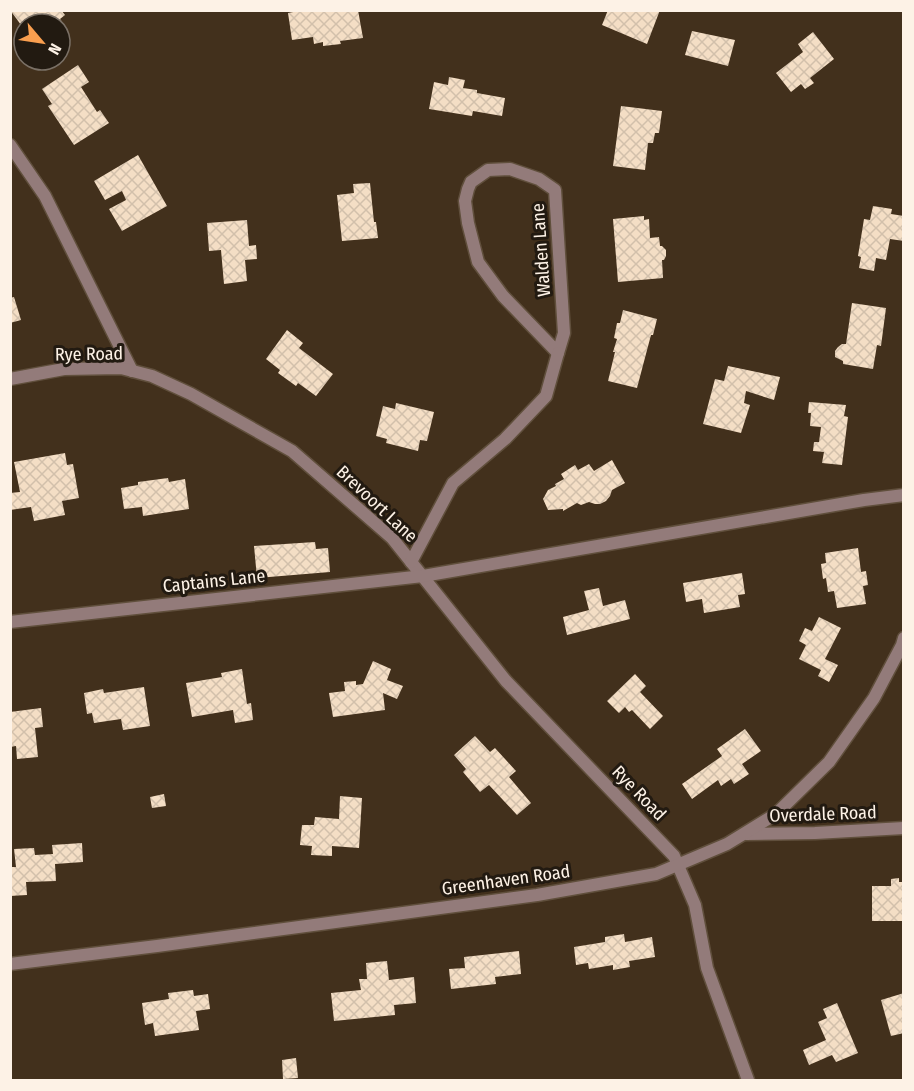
<svg xmlns="http://www.w3.org/2000/svg" width="914" height="1091" font-family="'Fira Sans Condensed',sans-serif">
  <defs>
    <pattern id="building-cross-hatch" width="8" height="8" patternUnits="userSpaceOnUse" patternTransform="scale(1.5)"><rect width="8" height="8" fill="#f4dec5"/><path d="M0 0l8 8M0 8l8-8" fill="none" stroke="#d2c0ab"/></pattern>
  </defs>
  <rect width="100%" height="100%" fill="#42301c"/>
  <!-- building -->
  <g fill="url(#building-cross-hatch)">
    <polygon points="10,10 61,10 65,15 60,19 65,26 60,30 60,24 24,24 24,29"/>
    <polygon points="304,10 358,10 363,38 340,41 341,44 323,46 323,42 314,44 313,37 292,40 288,13"/>
    <polygon points="608,10 640,11 660,10 647,44 602,25"/>
    <polygon points="692,31 735,40 728,66 685,55"/>
    <polygon points="813,32 834,59 810,78 814,83 805,89 801,84 791,92 776,73 803,52 798,44"/>
    <polygon points="78,65 89,82 81,87 97,112 100,110 109,123 74,145 48,106 52,104 42,89"/>
    <polygon points="449,77 465,80 463,88 477,90 477,93 505,98 502,116 473,111 472,116 429,109 434,82 448,85"/>
    <polygon points="621,106 662,111 659,133 655,133 653,143 648,143 645,170 613,166"/>
    <polygon points="138,155 167,206 122,231 109,209 126,200 122,191 105,200 94,181"/>
    <polygon points="370,183 374,222 376,222 378,238 342,241 337,195 354,193 353,184"/>
    <polygon points="873,206 892,209 891,214 904,216 904,241 890,239 886,260 876,258 874,271 859,268 861,257 858,256 864,219 870,220"/>
    <polygon points="644,216 644,220 649,219 650,238 659,237 660,246 662,246 666,250 666,256 664,260 662,260 663,278 618,282 613,219"/>
    <polygon points="247,220 249,246 256,245 257,259 245,260 247,281 224,284 221,250 209,251 207,223"/>
    <polygon points="14,297 21,320 10,323 10,298"/>
    <polygon points="852,303 886,308 881,346 877,345 873,369 843,364 843,361 835,357 835,351 838,347 842,344 846,344"/>
    <polygon points="623,310 657,319 653,335 651,335 637,388 608,381 615,352 613,352 617,339 614,338 617,323 620,323"/>
    <polygon points="287,330 303,343 299,348 333,374 316,396 298,383 296,386 278,373 280,370 266,359"/>
    <polygon points="728,366 780,377 774,400 746,391 744,403 750,405 741,433 703,424 715,379 724,381"/>
    <polygon points="809,402 846,405 844,416 848,417 842,465 822,463 824,452 813,451 814,442 819,442 821,427 810,426 811,413 808,413"/>
    <polygon points="396,403 434,412 427,441 420,440 418,451 386,443 387,439 376,436 383,406 395,409"/>
    <polygon points="65,453 67,465 73,464 79,498 62,501 65,515 34,521 31,507 10,510 10,493 20,492 14,462"/>
    <polygon points="612,460 625,483 612,490 610,496 606,501 600,504 595,504 589,502 581,505 577,503 563,511 563,509 548,510 543,499 548,490 556,486 555,484 564,479 561,474 575,465 578,470 589,464 594,471"/>
    <polygon points="168,478 169,482 185,479 189,509 143,516 142,507 124,509 121,488 138,485 138,482"/>
    <polygon points="315,542 316,549 328,548 330,572 257,578 254,546"/>
    <polygon points="858,548 861,572 866,571 868,585 863,586 866,604 837,608 834,591 828,592 826,578 823,579 821,564 826,563 825,553"/>
    <polygon points="742,573 745,594 738,595 740,607 704,613 702,599 686,602 683,583"/>
    <polygon points="599,588 603,606 625,600 630,619 567,635 563,617 589,610 584,591"/>
    <polygon points="819,617 841,628 825,659 838,665 829,682 818,676 821,670 799,659 806,645 799,641 805,628 812,631"/>
    <polygon points="373,661 391,669 387,680 403,686 397,699 383,693 385,710 333,717 329,693 345,691 344,682 356,681 356,685 363,684"/>
    <polygon points="242,669 247,704 251,703 253,720 235,723 233,710 192,717 186,683 222,677 221,673"/>
    <polygon points="635,674 646,686 640,692 663,716 650,729 632,710 629,712 625,707 619,713 607,701"/>
    <polygon points="144,687 150,726 123,730 121,719 94,723 92,713 87,714 84,693 103,689 104,693"/>
    <polygon points="41,708 43,727 35,728 38,757 17,759 16,746 10,747 10,712"/>
    <polygon points="745,729 761,751 742,764 749,774 734,784 731,779 721,786 718,780 692,799 682,784 722,756 717,749"/>
    <polygon points="475,736 490,752 495,748 516,771 509,777 531,803 517,815 489,785 480,792 463,772 466,769 454,755"/>
    <polygon points="164,794 166,806 152,808 150,797"/>
    <polygon points="340,796 362,798 359,848 332,846 332,856 311,855 312,846 300,845 302,825 314,825 315,817 339,819"/>
    <polygon points="82,843 83,862 55,864 56,881 26,882 27,895 10,896 10,867 16,867 14,849 34,848 35,855 53,854 52,845"/>
    <polygon points="899,878 899,882 904,882 904,921 872,921 872,886 891,886 891,879"/>
    <polygon points="624,934 625,942 652,937 655,957 629,961 630,967 613,970 613,965 589,969 588,963 576,965 574,947 605,942 605,937"/>
    <polygon points="519,951 521,974 495,977 496,984 451,989 449,969 465,968 464,957"/>
    <polygon points="387,961 389,980 414,977 416,1003 394,1005 395,1015 334,1021 331,993 361,990 359,979 367,979 366,963"/>
    <polygon points="193,990 194,996 208,994 210,1009 196,1011 199,1030 155,1036 153,1023 145,1025 142,1003 169,999 168,993"/>
    <polygon points="904,993 904,1033 891,1036 881,1000"/>
    <polygon points="837,1003 858,1053 836,1062 832,1055 809,1065 803,1050 826,1040 818,1022 827,1018 823,1009"/>
    <polygon points="296,1058 298,1078 283,1079 282,1060"/>
  </g>
  <g fill="none" stroke-linecap="round" stroke-linejoin="round">
    <defs>
      <g id="street">
        <polyline points="10,145 45,196 132,371"/>
        <polygon points="510,169 539,179 555,190 564,333 558,353 503,296 478,262 468,223 465,201 468,189 471,182 488,170"/>
        <polyline points="10,379 64,369 121,368 152,376 191,394 292,451 392,538 506,681 674,856 695,905 707,968 748,1080"/>
        <polyline points="411,562 453,483 505,439 546,396 558,353"/>
        <polyline points="10,622 423,576 864,500 904,495"/>
        <polyline points="746,834 815,833 904,828"/>
        <polyline points="10,964 157,946 537,895 656,874 727,844 776,814 829,762 874,698 902,645 904,638"/>
      </g>
    </defs>
    <!-- street casing -->
    <use href="#street" stroke="#604f3c" stroke-width="15"/>
    <!-- street -->
    <use href="#street" stroke="#937b7a" stroke-width="12"/>
  </g>
  <g text-anchor="middle" stroke-width="6" stroke-linejoin="round" paint-order="stroke">
    <!-- street labels -->
    <g font-size="18" fill="#fdf2e6" stroke="#221a11">
      <text transform="translate(541 250) rotate(-94)" y="6">Walden Lane</text>
      <text transform="translate(89 354) rotate(-1)" y="6">Rye Road</text>
      <text transform="translate(377 504) rotate(43)" y="6">Brevoort Lane</text>
      <text transform="translate(214 581) rotate(-6)" y="6">Captains Lane</text>
      <text transform="translate(639 793) rotate(46)" y="6">Rye Road</text>
      <text transform="translate(823 814) rotate(-2)" y="6">Overdale Road</text>
      <text transform="translate(506 880) rotate(-8)" y="6">Greenhaven Road</text>
    </g>
  </g>
  <!-- border -->
  <rect width="914" height="1091" fill="none" stroke="#fdf2e6" stroke-width="24"/>
  <!-- north arrow -->
  <g transform="translate(42 42) rotate(119)"><circle r="28" fill="#221a11" stroke="#7a7066" stroke-width="1.5"/>
  <path d="M0-4.5L10 22L0 15L-10 22Z" fill="#fa9f4f"/>
  <text y="-9" font-size="16" font-weight="bold" text-anchor="middle" fill="#fdf2e6">N</text>
  </g>
</svg>
